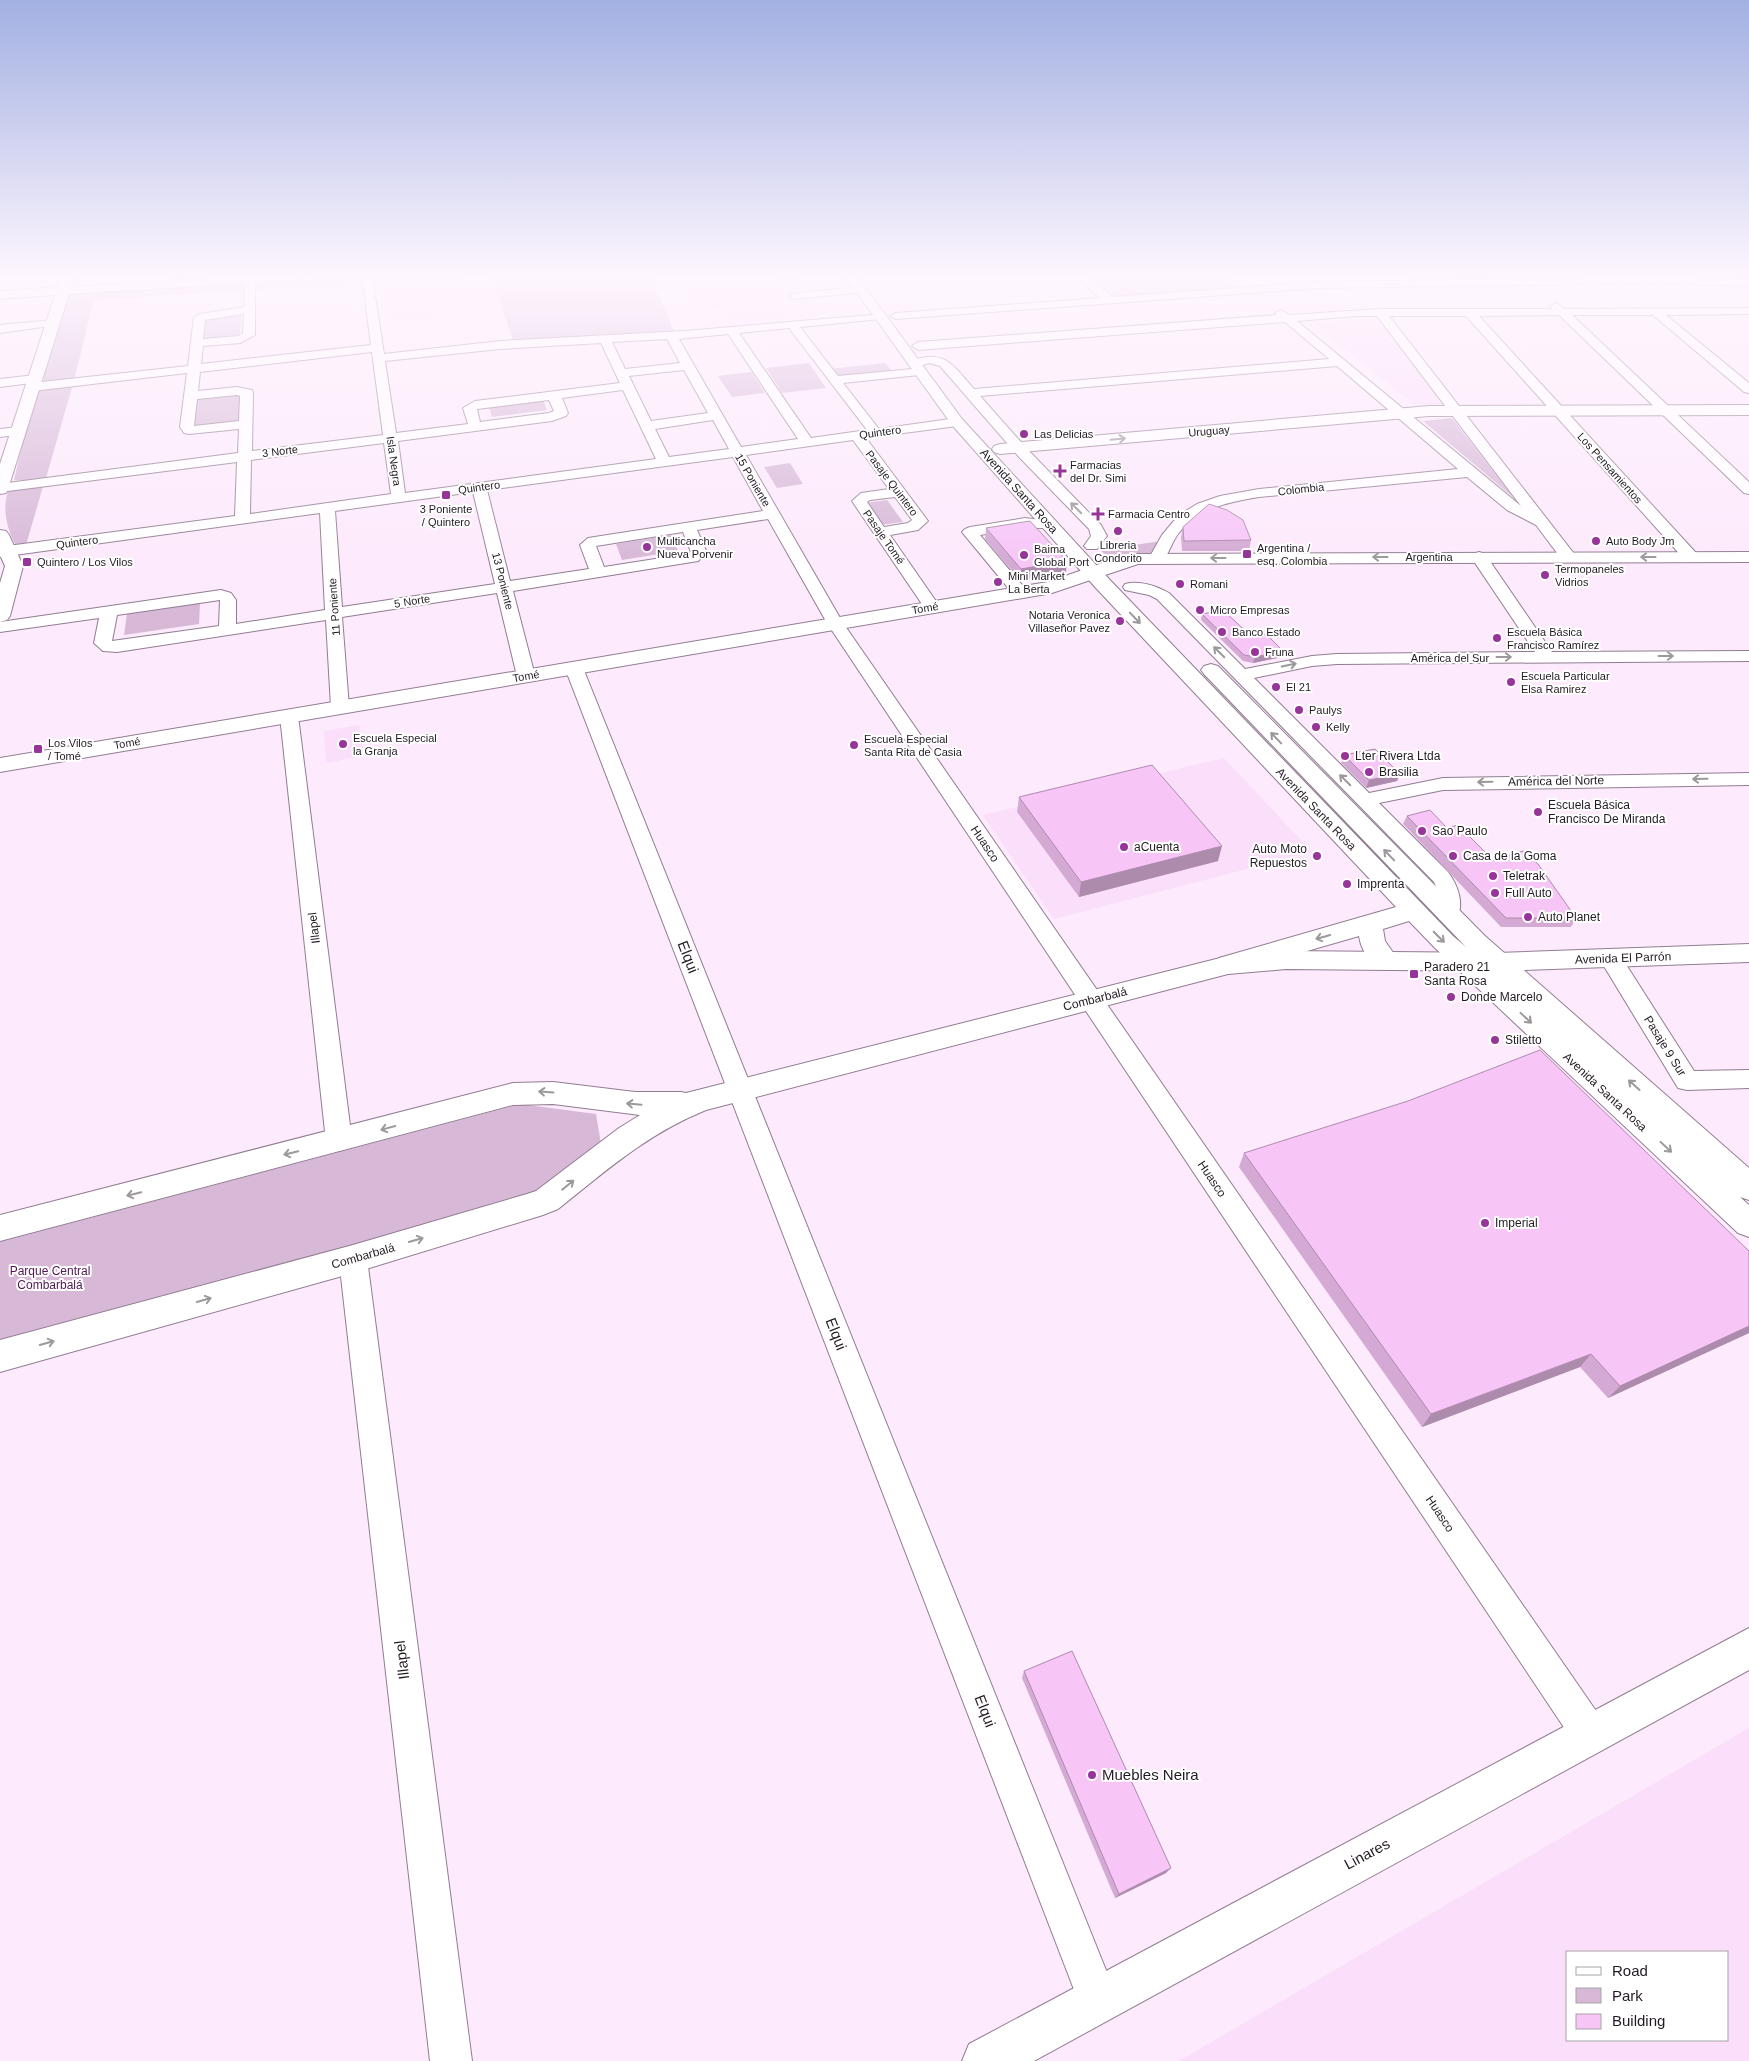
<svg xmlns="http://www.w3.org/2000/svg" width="1749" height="2061" font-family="Helvetica,sans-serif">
  <rect width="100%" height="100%" fill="#fdeafc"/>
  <!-- built -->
  <g fill="#fbdefa" fill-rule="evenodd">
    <polygon points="491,276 503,312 387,325 381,284"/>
    <polygon points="673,276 792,276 819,316 730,325 721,309 692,312"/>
    <polygon points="1380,318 1445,404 1415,405 1312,323"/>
    <polygon points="359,725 363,756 326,763 324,731"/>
    <polygon points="1224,758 1312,852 1054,919 983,815"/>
    <path d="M1749,1728v333h-570zM1568,1952h160v88h-160z"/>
  </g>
  <!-- green -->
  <g fill="#d7b8d7">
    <polygon points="363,276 364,284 256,290 256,283"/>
    <polygon points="374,276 650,276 675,333 513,340 491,276 381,284 376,283"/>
    <polygon points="1092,276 1228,276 1239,288 1117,298"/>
    <polygon points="245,283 244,290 94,300 74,380 45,382 43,380 69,294"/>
    <polygon points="242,313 240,335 202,339 205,316"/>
    <polygon points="809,363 826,388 782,393 766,368"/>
    <polygon points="885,363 893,372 837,379 830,369"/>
    <polygon points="751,372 765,393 732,397 718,376"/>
    <polygon points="73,384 46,478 26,481 14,480 26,429 39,391"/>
    <polygon points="242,393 241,421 194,429 196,399"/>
    <polygon points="543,400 547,410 492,417 489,407"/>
    <polygon points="1452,418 1514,498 1423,421"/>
    <polygon points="790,463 803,484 777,488 764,467"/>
    <path d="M44,483l-18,62 -11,-1c-8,-15 -13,-36 -7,-52l5,-3z"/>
    <polygon points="887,500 903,522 880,525 864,503"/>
    <polygon points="671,535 678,551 622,560 616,544"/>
    <polygon points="1161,541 1150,553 1110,559 1100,550"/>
    <polygon points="200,603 199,624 124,635 127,614"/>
    <polygon points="520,1104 596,1114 601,1144 541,1194 0,1341 0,1242"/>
  </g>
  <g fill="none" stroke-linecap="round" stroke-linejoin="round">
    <defs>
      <g id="street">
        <polygon points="183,276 193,276 193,277 188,280 184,279"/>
        <path d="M248,276l6,1 1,2v56l-15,8 -37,3 -2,18 170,-19 -9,-69h10l12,78 116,-13 184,-10 200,-17 2,2 -2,2 -4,1 -80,8 38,49 85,-8 2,3 -2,3 -4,1 -76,8 36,46 78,-11 7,4 -7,4 -91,12 62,83 -10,9 -28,5 50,72 -2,3h-12l-74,-109 9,-8 28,-4 -36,-49 -107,15 97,168 760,1098 5,13 -5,13 -13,5 -13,-5 -750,-1124 -59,-104 -71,11 10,23 -9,8 -185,30 22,85 -3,4 -6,1 -6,-1 -3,-4 -20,-83 -155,24 7,90 -3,4 -6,1 -6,-1 -3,-4 -5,-87 -209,32 -14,-1 -9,-8 5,-25 -99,14v-10l221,-32 10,3 5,7v24l89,-14 -5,-97 -320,44v-10l235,-31 2,-54 -237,30v-8l238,-31 1,-24 -50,5 -5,-1 -4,-6 7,-54 -155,18 -6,-4 6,-4 156,-17 6,-49 6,-3 44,-7 1,-28zM244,314l-1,19 -5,3 -35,3 2,-19zM789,328l78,102 -56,8 -72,-105zM728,334l70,105 -57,8 -62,-108zM667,339l13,24 -55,6 -13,-27zM601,343l19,40 -145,18 -12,7 5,16 -72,9 -11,-72 115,-12zM372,352l11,83 -131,16 1,-58 -1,-3 -15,-3 -39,4 2,-19zM684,370l24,43 -57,8 -22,-45zM623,390l33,69 -251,34 -7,-52 154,-20 14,-5 2,-3 -6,-15zM237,395l3,1 -1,25 -45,5 3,-27zM549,400l5,11 -5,2 -69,9 -3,-13zM713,420l16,29 -60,8 -14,-28zM384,443l7,51 -141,20 1,-54zM733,457l30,54 -175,27 -8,7 9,24 -79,12 -23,-91zM473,492l22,92 -153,23 -7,-96zM895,497l17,23 -4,3 -24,4 -17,-25 3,-2zM683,532l8,20 -4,2 -83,13 -8,-21zM220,600l-1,26 -107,15 5,-26z"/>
        <polygon points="777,276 796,276 795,278 778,279"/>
        <polygon points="1076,276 1088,276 1113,297 1319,282 1655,277 1749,280 1749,286 1655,283 1319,288 896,319 890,316 896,313 1100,298"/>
        <polygon points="861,287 865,288 867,290 865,292 795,299 789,296 795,293"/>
        <path d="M1556,303l9,6 184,-1v6l-83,1 83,68v10l-5,-1 -91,-77h-81l177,167v12l-5,-1 -185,-178 -80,1 218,238 2,3 -2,3h-12l-219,-244h-77l186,239 2,3 -2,3h-12l-27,-36 -29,-15 -40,-33 -208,20c-30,5 -62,11 -81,37 -6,8 -9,19 -15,27h-12l-2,-3 13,-23 16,-19 19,-12 23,-8 39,-7 199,-20 -121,-103 -357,30 49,55 72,74 6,11 -10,13h-10l-3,-3 7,-10 -2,-7 -70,-72 -79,-91 -11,-3 -15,5 -6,-4 2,-3c35,-12 42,3 64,28l355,-30 -44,-37 -367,28 -6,-4 6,-4 359,-27 -2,-2 6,-3 9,5 90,-6h172l-2,-3zM1356,316h21l144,190 -224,-185z"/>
        <polygon points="53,320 59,323 57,325 0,333 0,325"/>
        <polygon points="35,375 39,376 41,379 39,382 0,387 0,379"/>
        <polygon points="18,427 25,431 23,434 0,437 0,429"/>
        <polygon points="1025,518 1054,522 1057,525 1054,528 1025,528 980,535 1028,592 1026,595 1014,595 962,532 965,529 970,527"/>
        <path d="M1479,552l6,2 67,98 197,-1v10l-412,3 -25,2 -58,12 115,115 74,-15 306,-5v12l-306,5 -64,13 69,69c10,13 17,33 8,48l-8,2 -8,-2c-7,-11 1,-26 -6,-38l-277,-283 -8,-4 -24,-5 -2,-3 2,-3c14,-4 32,2 44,9l76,76 67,-13 25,-2 198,-2 -64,-95 2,-3z"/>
        <polygon points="574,663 580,664 583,668 1118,2000 1112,2014 1098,2020 1084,2014 1078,2000 565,668 568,664"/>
        <polygon points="289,710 295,712 298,716 352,1141 348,1148 339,1151 330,1148 326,1141 280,716 283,712"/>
        <polygon points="1610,950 1618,952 1694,1071 1749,1070 1749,1088 1687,1090 1678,1088 1599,958 1602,952"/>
        <polygon points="353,1247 363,1251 367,1259 472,2061 430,2061 339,1259 343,1251"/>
      </g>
      <g id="secondary">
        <polygon points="62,276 74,276 71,287 238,276 306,276 300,280 69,294 8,489 6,493 0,494 0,464 55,295 0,299 0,291 58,287"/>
        <polygon points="1749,405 1749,415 1429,416 1000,454 994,452 992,449 994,446 1000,444 1429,406"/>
        <polygon points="0,530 6,531 9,535 23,566 10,616 7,620 0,622 0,583 5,566 0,555"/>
        <polygon points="1749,552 1749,562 1138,564 1052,593 0,772 0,758 1048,582 1114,559 1138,554"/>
        <path d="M1749,944v18l-252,9 -211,-2 -58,5 -522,136c-59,24 -99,60 -148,99l-15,6 -190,58 -353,99v-32l353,-95 174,-51 9,-3 83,-63 21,-13 -87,-11 -40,1 -513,136v-26l513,-132 40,-1 82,10h46l5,1 542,-137 58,-5 211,2z"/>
        <polygon points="1749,1628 1749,1670 1034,2061 962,2061 969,2044"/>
      </g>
      <path id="primary" d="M845,276h12l105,143 147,160 344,357 13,11 -262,-273 -3,-4 3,-4 7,-2 7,2 267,270 264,232v32l-9,-3 9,8v32l-11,-4 -303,-285 -26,-27 -26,8 2,12 14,20 -4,7c-20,5 -33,-14 -36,-32l-131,38 -9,-2 -4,-7 4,-7 177,-51 -301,-320 -143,-162z"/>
    </defs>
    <!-- street casing -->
    <use href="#street" stroke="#917d91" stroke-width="2"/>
    <!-- secondary casing -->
    <use href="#secondary" stroke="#917d91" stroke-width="2"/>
    <!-- primary casing -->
    <use href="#primary" stroke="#917d91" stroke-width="2"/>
    <!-- street -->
    <use href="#street" fill="#fff" fill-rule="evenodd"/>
    <!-- secondary -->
    <use href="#secondary" fill="#fff" fill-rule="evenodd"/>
    <!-- primary -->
    <use href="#primary" fill="#fff" fill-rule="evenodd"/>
  </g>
  <!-- wall -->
  <g fill="#d4aad4">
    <polygon points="1183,527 1251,540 1249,551 1182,551 1181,537"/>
    <polygon points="986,528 1066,572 1020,580 985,539"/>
    <polygon points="1202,614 1283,651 1282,657 1253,663 1243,661 1201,620"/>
    <polygon points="1344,755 1400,774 1397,781 1366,788 1341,763"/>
    <polygon points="1019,797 1218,861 1079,897 1017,812"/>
    <polygon points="1407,816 1493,860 1576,918 1571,927 1501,927 1403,824"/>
    <polygon points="1244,1153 1749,1333 1608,1398 1580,1367 1422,1427 1239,1167"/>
    <polygon points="1024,1671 1166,1873 1115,1898 1022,1678"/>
  </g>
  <!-- shaded-wall -->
  <g fill="#ad8bad">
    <polygon points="1067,561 1066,572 1020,580 1021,569"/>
    <polygon points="1283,651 1282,657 1253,663 1255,657"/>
    <polygon points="1400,774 1397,781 1366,788 1369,780"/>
    <polygon points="1222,846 1218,861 1079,897 1081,882"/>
    <polygon points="1749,1326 1749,1333 1608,1398 1620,1386"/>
    <polygon points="1591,1354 1580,1367 1422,1427 1431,1414"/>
    <polygon points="1171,1868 1166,1873 1115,1898 1119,1894"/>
  </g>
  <!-- building -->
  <g fill="#f7c6f7" stroke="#ad8bad">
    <polygon points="1209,504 1227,510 1243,520 1251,540 1184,541 1183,527"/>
    <polygon points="1030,521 1067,561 1021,569 986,528"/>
    <polygon points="1223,610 1252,637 1266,634 1283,651 1255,657 1244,655 1202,614"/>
    <polygon points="1375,749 1400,774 1369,780 1344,755"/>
    <polygon points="1152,765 1222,846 1081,882 1019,797"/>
    <polygon points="1430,810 1447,828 1458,825 1493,860 1523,851 1538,864 1576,918 1506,918 1407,816"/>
    <polygon points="1540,1050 1749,1251 1749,1326 1620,1386 1591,1354 1431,1414 1244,1153 1408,1101"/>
    <polygon points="1072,1651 1171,1868 1119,1894 1024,1671"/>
  </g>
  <!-- one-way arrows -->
  <defs><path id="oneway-shaft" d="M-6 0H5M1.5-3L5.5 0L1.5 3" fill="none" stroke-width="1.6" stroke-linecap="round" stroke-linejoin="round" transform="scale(1.25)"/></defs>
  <g stroke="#9c989c">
    <use href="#oneway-shaft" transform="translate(1118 439) rotate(-5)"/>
    <use href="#oneway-shaft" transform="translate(1076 508) rotate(-135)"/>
    <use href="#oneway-shaft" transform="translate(1380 557) rotate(180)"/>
    <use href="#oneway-shaft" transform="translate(1648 557) rotate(180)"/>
    <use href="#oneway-shaft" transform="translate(1218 558) rotate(180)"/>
    <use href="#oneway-shaft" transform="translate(1135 618) rotate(46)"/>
    <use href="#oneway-shaft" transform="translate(1219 652) rotate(-135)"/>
    <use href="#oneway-shaft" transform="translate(1666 656)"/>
    <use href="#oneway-shaft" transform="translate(1504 657)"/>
    <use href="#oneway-shaft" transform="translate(1289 665) rotate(-12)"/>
    <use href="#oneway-shaft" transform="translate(1276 738) rotate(-134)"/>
    <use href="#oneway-shaft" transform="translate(1700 779) rotate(179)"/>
    <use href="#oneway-shaft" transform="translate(1345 780) rotate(-135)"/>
    <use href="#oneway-shaft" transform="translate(1485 782) rotate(179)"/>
    <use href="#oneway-shaft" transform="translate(1389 855) rotate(-134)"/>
    <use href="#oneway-shaft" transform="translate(1323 937) rotate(164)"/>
    <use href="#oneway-shaft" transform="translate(1439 937) rotate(45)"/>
    <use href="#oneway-shaft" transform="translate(1526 1018) rotate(43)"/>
    <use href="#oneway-shaft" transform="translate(1634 1085) rotate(-138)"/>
    <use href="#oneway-shaft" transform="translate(546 1092) rotate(-176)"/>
    <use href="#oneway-shaft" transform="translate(634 1104) rotate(-175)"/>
    <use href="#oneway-shaft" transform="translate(388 1128) rotate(165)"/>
    <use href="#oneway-shaft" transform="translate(1666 1147) rotate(43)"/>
    <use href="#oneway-shaft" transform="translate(291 1153) rotate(166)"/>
    <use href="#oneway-shaft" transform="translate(568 1185) rotate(-39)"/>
    <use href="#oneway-shaft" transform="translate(134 1194) rotate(166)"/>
    <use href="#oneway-shaft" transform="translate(416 1240) rotate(-16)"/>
    <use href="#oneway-shaft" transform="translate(204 1300) rotate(-16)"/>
    <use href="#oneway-shaft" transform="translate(47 1343) rotate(-16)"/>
  </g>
  <!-- sky -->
  <linearGradient id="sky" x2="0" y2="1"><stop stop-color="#a2b0e2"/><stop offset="0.49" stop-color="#fef6fe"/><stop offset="1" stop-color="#fef6fe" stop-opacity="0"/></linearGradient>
  <rect width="1749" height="565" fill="url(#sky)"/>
  <!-- markers -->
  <g fill="#96349a" stroke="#fff" stroke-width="2">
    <circle cx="1024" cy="434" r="5"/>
    <path d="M1057.5 463.5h5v5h5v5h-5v5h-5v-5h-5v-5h5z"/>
    <rect x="441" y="490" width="10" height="10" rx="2.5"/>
    <path d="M1095.5 506.5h5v5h5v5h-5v5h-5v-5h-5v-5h5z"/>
    <circle cx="1118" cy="531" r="5"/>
    <circle cx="1596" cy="541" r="5"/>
    <circle cx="647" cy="547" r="5"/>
    <rect x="1242" y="549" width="10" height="10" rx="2.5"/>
    <circle cx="1024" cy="555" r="5"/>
    <rect x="22" y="557" width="10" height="10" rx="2.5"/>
    <circle cx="1545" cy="575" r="5"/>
    <circle cx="998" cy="582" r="5"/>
    <circle cx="1180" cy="584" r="5"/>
    <circle cx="1200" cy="610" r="5"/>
    <circle cx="1120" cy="621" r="5"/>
    <circle cx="1222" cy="632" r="5"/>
    <circle cx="1497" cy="638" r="5"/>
    <circle cx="1255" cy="652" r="5"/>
    <circle cx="1511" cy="682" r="5"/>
    <circle cx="1276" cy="687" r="5"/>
    <circle cx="1299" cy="710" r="5"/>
    <circle cx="1316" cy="727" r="5"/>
    <circle cx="343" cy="744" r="5"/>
    <circle cx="854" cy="745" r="5"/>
    <rect x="33" y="744" width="10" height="10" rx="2.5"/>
    <circle cx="1345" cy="756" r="5"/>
    <circle cx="1369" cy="772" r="5"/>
    <circle cx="1538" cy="812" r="5"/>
    <circle cx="1422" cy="831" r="5"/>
    <circle cx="1124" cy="847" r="5"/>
    <circle cx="1317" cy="856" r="5"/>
    <circle cx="1453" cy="856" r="5"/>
    <circle cx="1493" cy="876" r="5"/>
    <circle cx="1347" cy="884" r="5"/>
    <circle cx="1495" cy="893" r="5"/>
    <circle cx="1528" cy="917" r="5"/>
    <rect x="1409" y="969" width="10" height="10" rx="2.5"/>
    <circle cx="1451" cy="997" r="5"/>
    <circle cx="1495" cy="1040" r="5"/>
    <circle cx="1485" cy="1223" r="5"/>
    <circle cx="1092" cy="1775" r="5"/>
  </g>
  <g text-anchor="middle" stroke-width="4" stroke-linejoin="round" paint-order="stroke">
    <!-- far-street labels -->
    <g font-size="11" fill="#231b23" stroke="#fff">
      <text transform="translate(1209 431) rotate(-5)" y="4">Uruguay</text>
      <text transform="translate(880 432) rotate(-8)" y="4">Quintero</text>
      <text transform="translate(280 451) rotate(-7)" y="4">3 Norte</text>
      <text transform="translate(394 461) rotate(82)" y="4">Isla Negra</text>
      <text transform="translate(1610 468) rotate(48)" y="4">Los Pensamientos</text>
      <text transform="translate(753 480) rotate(60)" y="4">15 Poniente</text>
      <text transform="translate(892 483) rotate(53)" y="4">Pasaje Quintero</text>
      <text transform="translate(479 487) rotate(-8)" y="4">Quintero</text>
      <text transform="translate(1301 489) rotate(-6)" y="4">Colombia</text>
      <text transform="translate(884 537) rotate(55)" y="4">Pasaje Tomé</text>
      <text transform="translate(77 542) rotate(-8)" y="4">Quintero</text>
      <text x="1429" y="561">Argentina</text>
      <text transform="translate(503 581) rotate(76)" y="4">13 Poniente</text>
      <text transform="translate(412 601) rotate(-9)" y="4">5 Norte</text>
      <text transform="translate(334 607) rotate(-94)" y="4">11 Poniente</text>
      <text transform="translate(925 608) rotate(-10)" y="4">Tomé</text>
      <text x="1450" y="662">América del Sur</text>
      <text transform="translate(526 676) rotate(-10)" y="4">Tomé</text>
      <text transform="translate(127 743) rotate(-10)" y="4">Tomé</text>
    </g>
    <!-- far-poi labels -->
    <g font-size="11" fill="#231b23" stroke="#fff" text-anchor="start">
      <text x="1034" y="438">Las Delicias</text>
      <text x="1070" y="469">Farmacias<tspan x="1070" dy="13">del Dr. Simi</tspan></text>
      <text x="446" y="513" text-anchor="middle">3 Poniente<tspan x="446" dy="13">/ Quintero</tspan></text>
      <text x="1108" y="518">Farmacia Centro</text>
      <text x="657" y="545">Multicancha<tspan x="657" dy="13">Nueva Porvenir</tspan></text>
      <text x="1606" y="545">Auto Body Jm</text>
      <text x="1118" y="549" text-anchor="middle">Libreria<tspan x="1118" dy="13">Condorito</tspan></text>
      <text x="1257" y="552">Argentina /<tspan x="1257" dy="13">esq. Colombia</tspan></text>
      <text x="1034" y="553">Baima<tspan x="1034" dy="13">Global Port</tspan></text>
      <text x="37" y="566">Quintero / Los Vilos</text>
      <text x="1555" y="573">Termopaneles<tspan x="1555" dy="13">Vidrios</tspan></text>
      <text x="1008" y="580">Mini Market<tspan x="1008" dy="13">La Berta</tspan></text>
      <text x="1190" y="588">Romani</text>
      <text x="1210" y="614">Micro Empresas</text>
      <text x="1110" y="619" text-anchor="end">Notaria Veronica<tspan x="1110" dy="13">Villaseñor Pavez</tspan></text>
      <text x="1232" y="636">Banco Estado</text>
      <text x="1507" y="636">Escuela Básica<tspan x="1507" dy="13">Francisco Ramírez</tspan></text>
      <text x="1265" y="656">Fruna</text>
      <text x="1521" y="680">Escuela Particular<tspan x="1521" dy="13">Elsa Ramirez</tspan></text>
      <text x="1286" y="691">El 21</text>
      <text x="1309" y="714">Paulys</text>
      <text x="1326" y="731">Kelly</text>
      <text x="353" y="742">Escuela Especial<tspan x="353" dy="13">la Granja</tspan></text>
      <text x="864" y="743">Escuela Especial<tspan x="864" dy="13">Santa Rita de Casia</tspan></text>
      <text x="48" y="747">Los Vilos<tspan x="48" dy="13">/ Tomé</tspan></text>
    </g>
    <!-- street labels -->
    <g font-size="12" fill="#231b23" stroke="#fff">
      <text transform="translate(1019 491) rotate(48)" y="4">Avenida Santa Rosa</text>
      <text transform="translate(1556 781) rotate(-1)" y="4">América del Norte</text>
      <text transform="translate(1316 809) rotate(46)" y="4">Avenida Santa Rosa</text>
      <text transform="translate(985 844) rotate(56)" y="4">Huasco</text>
      <text transform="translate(314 928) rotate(-97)" y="4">Illapel</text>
      <text transform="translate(1623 958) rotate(-2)" y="4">Avenida El Parrón</text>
      <text transform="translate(1095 999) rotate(-14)" y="4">Combarbalá</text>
      <text transform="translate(1665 1046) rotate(58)" y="4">Pasaje 9 Sur</text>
      <text transform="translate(1605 1092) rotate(43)" y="4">Avenida Santa Rosa</text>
      <text transform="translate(1212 1179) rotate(56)" y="4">Huasco</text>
      <text transform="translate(363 1256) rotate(-16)" y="4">Combarbalá</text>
      <text transform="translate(1440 1514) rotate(56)" y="4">Huasco</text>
    </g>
    <!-- poi labels -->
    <g font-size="12" fill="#231b23" stroke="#fff" text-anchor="start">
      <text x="1355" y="760">Lter Rivera Ltda</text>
      <text x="1379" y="776">Brasilia</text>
      <text x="1548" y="809">Escuela Básica<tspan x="1548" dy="14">Francisco De Miranda</tspan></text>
      <text x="1432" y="835">Sao Paulo</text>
      <text x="1134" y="851">aCuenta</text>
      <text x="1307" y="853" text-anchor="end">Auto Moto<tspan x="1307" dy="14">Repuestos</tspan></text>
      <text x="1463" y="860">Casa de la Goma</text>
      <text x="1503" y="880">Teletrak</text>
      <text x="1357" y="888">Imprenta</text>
      <text x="1505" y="897">Full Auto</text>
      <text x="1538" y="921">Auto Planet</text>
      <text x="1424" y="971">Paradero 21<tspan x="1424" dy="14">Santa Rosa</tspan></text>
      <text x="1461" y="1001">Donde Marcelo</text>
      <text x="1505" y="1044">Stiletto</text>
      <text x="1495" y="1227">Imperial</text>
    </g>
    <!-- park labels -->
    <g font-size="12" fill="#501853" stroke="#fff">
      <text x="50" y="1275">Parque Central<tspan x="50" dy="14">Combarbalá</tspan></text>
    </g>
    <!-- near-street labels -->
    <g font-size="15" fill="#231b23" stroke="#fff">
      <text transform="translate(688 957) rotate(69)" y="5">Elqui</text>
      <text transform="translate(836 1334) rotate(69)" y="5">Elqui</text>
      <text transform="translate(402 1660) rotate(-97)" y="5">Illapel</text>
      <text transform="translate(985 1711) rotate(69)" y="5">Elqui</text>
      <text transform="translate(1367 1854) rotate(-28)" y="5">Linares</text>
    </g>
    <!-- near-poi labels -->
    <g font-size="15" fill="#231b23" stroke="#fff" text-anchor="start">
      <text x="1102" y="1780">Muebles Neira</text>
    </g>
  </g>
  <!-- legend -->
  <rect x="1566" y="1951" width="162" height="90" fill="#ffffff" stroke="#a7a4a7"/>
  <rect x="1576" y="1967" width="25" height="8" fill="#ffffff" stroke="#a7a4a7"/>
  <text x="1612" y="1976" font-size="15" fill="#231b23">Road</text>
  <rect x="1576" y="1988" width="25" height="15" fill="#d7b8d7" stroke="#a7a4a7"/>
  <text x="1612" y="2001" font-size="15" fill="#231b23">Park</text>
  <rect x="1576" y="2014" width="25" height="15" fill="#f7c6f7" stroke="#a7a4a7"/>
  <text x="1612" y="2026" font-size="15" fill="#231b23">Building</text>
</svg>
